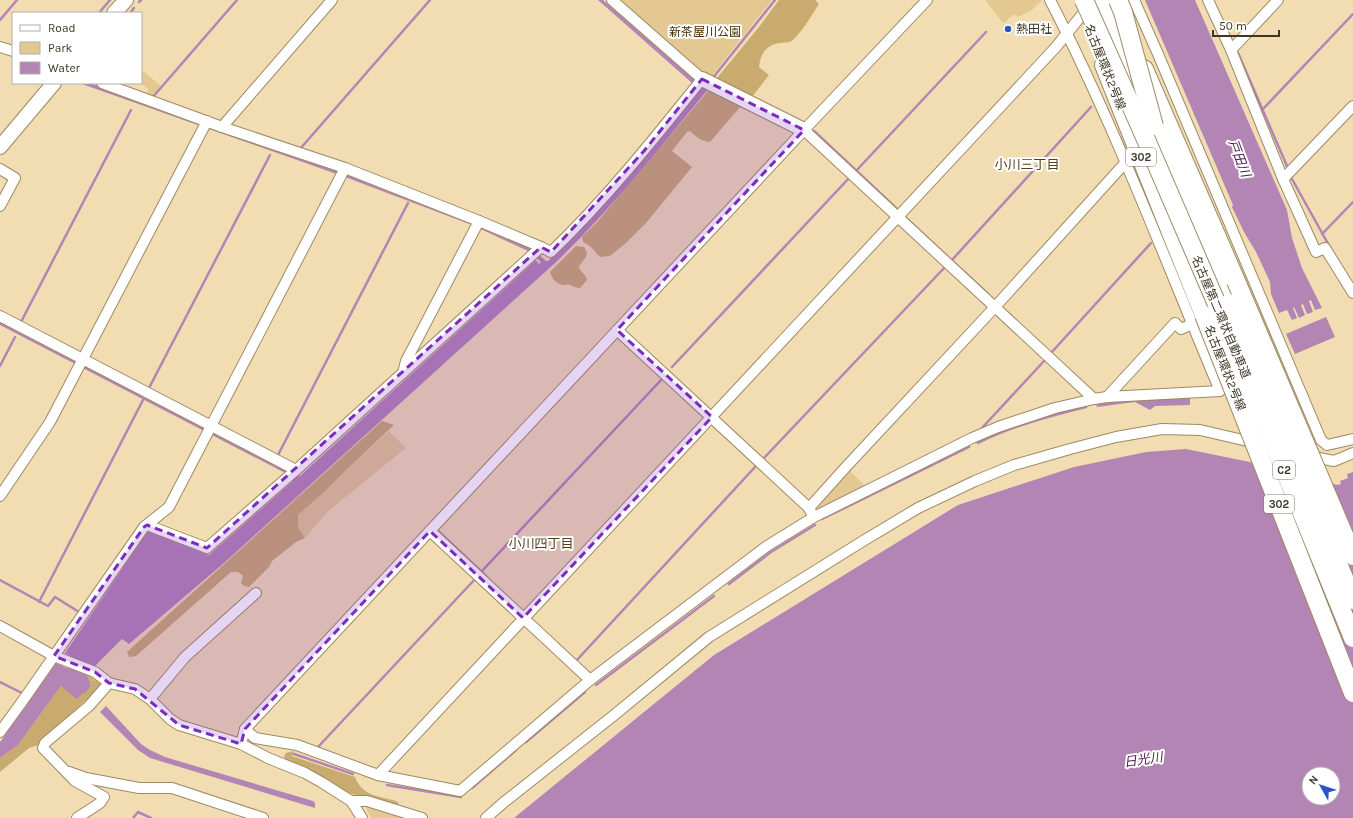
<svg xmlns="http://www.w3.org/2000/svg" width="1353" height="818" font-family="Karla,'Noto Sans JP',sans-serif">
  <rect width="100%" height="100%" fill="#f2ddb3"/>
  <!-- green -->
  <g fill="#e3c892">
    <polygon points="620,0 772,0 711,77 702,72"/>
    <polygon points="985,0 1042,0 1032,10 1018,17 1015,14 1003,23"/>
    <polygon points="141,69 161,86 151,98 144,95 149,90 141,83"/>
    <polygon points="389,431 406,448 327,512 305,538 298,527 298,515 324,492 344,472"/>
    <polygon points="849,470 865,486 819,509 817,505"/>
    <polygon points="369,804 411,818 371,818 366,808"/>
  </g>
  <!-- forest -->
  <g fill="#c9ab6f">
    <path d="M779,0h36l4,4c-8,12 -15,25 -25,35 -5,5 -10,3 -15,4 -13,2 -19,12 -20,24l10,8 -17,22 -35,-19 42,-51z"/>
    <path d="M708,91l11,2 22,13 -31,36c-9,-1 -14,-5 -20,-11l-3,1 -15,19 20,16 -46,56 -20,20 -16,13 -10,1c-7,-7 -8,-11 -17,-15l-1,-5 16,-16z"/>
    <path d="M576,246l8,1 3,5 -1,5 -7,9c0,5 7,8 8,14l-7,8c-4,0 -6,-2 -10,-3 -2,-1 -4,0 -6,0 -8,-1 -12,-6 -14,-13z"/>
    <polygon points="382,421 394,425 344,472 324,492 298,515 298,527 305,538 296,542 272,561 269,567 249,587 244,586 241,583 243,576 238,572 231,572 136,656 129,657 127,652"/>
    <polygon points="87,674 90,675 92,678 102,685 38,745 29,748 0,772 0,758 18,745 61,686 83,693 91,686"/>
    <path d="M294,751l-2,5 63,21c7,19 23,19 41,24l3,2 -1,2 -50,-12 -61,-31 -3,-6 2,-3z"/>
  </g>
  <!-- water -->
  <g fill="#b285b5" fill-rule="evenodd">
    <path d="M598,0h5l93,81 14,6c-50,60 -98,122 -155,176l-331,300 -95,81 -7,-5 -35,35 4,12 -7,8 -1,-1 -6,6 -16,-13 -43,59 -18,13v-16l56,-79 11,5 5,-11 -7,-4 83,-122 61,24 84,-74 -6,-7 -287,-149v-4l300,155 236,-216 3,4 2,-2 -11,-10 -58,-27 -127,-48 -266,-94h11l58,20 198,70 128,49 57,26 15,13h2l30,-30 122,-144 -8,-4z"/>
    <polygon points="1145,0 1195,0 1287,210 1292,238 1302,268 1322,308 1315,310 1311,300 1309,301 1313,312 1307,314 1303,304 1301,305 1305,315 1299,318 1294,307 1293,308 1297,318 1292,320 1287,310 1279,313 1271,294 1270,282 1256,252 1244,232 1232,207 1233,205"/>
    <polygon points="1326,317 1335,337 1295,354 1286,334"/>
    <polygon points="1185,397 1185,399 1190,397 1190,405 1155,406 1150,410 1135,402 1097,407 1096,404 1131,398"/>
    <path d="M1186,449l103,21 48,15 4,-1 -1,-3 8,-3 -1,-4 6,-2v346h-839l200,-163 244,-150 116,-38 72,-15zM1309,774h24v24h-24z"/>
    <polygon points="106,706 141,744 150,750 165,757 313,801 315,803 315,808 150,758 138,750 100,712"/>
  </g>
  <g fill="none" stroke-linecap="round" stroke-linejoin="round">
    <!-- stream -->
    <g stroke="#b285b5" stroke-width="2.5">
      <polyline points="139,2 141,0"/>
      <polyline points="99,13 110,0"/>
      <polyline points="130,13 134,8"/>
      <polyline points="0,20 17,0"/>
      <polyline points="1238,53 1287,166"/>
      <polyline points="712,79 775,0"/>
      <polyline points="152,98 237,0"/>
      <polyline points="1263,109 1353,14"/>
      <polyline points="814,131 896,208"/>
      <polyline points="300,149 430,0"/>
      <polyline points="856,171 986,32"/>
      <polyline points="1292,179 1331,249"/>
      <polyline points="906,218 988,294"/>
      <polyline points="1322,234 1353,202"/>
      <polyline points="952,260 1091,107"/>
      <polyline points="21,322 131,110"/>
      <polyline points="1051,353 1151,243"/>
      <polyline points="0,366 15,337"/>
      <polyline points="672,367 850,177"/>
      <polyline points="149,388 270,155"/>
      <polyline points="981,429 1045,360"/>
      <path d="M978,443c34,-17 71,-27 108,-36"/>
      <polyline points="278,455 408,203"/>
      <polyline points="763,459 946,266"/>
      <polyline points="822,519 969,447"/>
      <polyline points="438,531 486,576"/>
      <polyline points="481,572 662,379"/>
      <polyline points="0,580 48,606 55,597 79,612"/>
      <polyline points="729,584 771,552 815,525"/>
      <polyline points="39,602 144,398"/>
      <polyline points="576,661 755,467"/>
      <polyline points="0,682 24,694"/>
      <polyline points="596,685 714,596"/>
      <polyline points="526,742 585,692"/>
      <polyline points="318,747 476,578"/>
      <polyline points="294,754 353,774"/>
      <polyline points="387,785 461,797"/>
      <polyline points="472,788 516,750"/>
      <polyline points="133,818 138,812 151,818"/>
    </g>
    <defs>
      <g id="street">
        <polyline points="1134,0 1158,54 1321,440 1327,445 1353,439"/>
        <polyline points="1208,0 1231,50 1283,179 1316,252 1325,248 1353,293"/>
        <polyline points="0,47 13,51"/>
        <polyline points="1231,50 1278,0"/>
        <polyline points="102,83 222,127 345,168 479,221 541,247 296,470 207,548 147,525"/>
        <polyline points="222,127 332,0"/>
        <polyline points="804,130 1094,399"/>
        <polyline points="0,169 15,178 0,206"/>
        <polyline points="1283,179 1353,106"/>
        <path d="M541,247l10,5c55,-53 103,-113 151,-173l-90,-79"/>
        <polyline points="0,316 296,470"/>
        <polyline points="617,330 809,508 812,514"/>
        <polyline points="403,373 406,361 479,221"/>
        <polyline points="1107,397 1175,323 1181,329 1192,324"/>
        <polyline points="1309,456 1334,461 1353,453"/>
        <polyline points="0,496 50,422 207,121"/>
        <polyline points="809,508 845,468 995,307 1125,163"/>
        <polyline points="430,531 590,680"/>
        <polyline points="0,626 54,656 95,672 109,683 135,689 150,699 170,719 179,725 241,744 268,758 305,773 321,782 351,801 362,818"/>
        <polyline points="150,699 185,657 256,593"/>
        <path d="M245,729l10,9 42,7 81,30 82,16 130,-111 177,-134 47,-29 158,-79 26,-11 57,-19 39,-9 13,-2 113,-6c-55,-131 -105,-265 -170,-391"/>
        <polyline points="0,732 24,699 144,527 169,507 345,168"/>
        <polyline points="241,744 245,729 804,130 927,0"/>
        <polyline points="69,772 86,778 139,788 172,788 263,818"/>
        <polyline points="378,775 1056,47 1089,6"/>
        <polyline points="351,801 367,801 422,818"/>
        <polyline points="77,818 100,803 104,797 75,781 43,748 45,743 89,706 109,683"/>
        <polyline points="486,818 503,803 613,716 709,637 863,541 918,508 975,481 1014,465 1070,449 1116,437 1162,429 1200,430 1256,443"/>
      </g>
      <g id="secondary">
        <polyline points="114,13 126,0"/>
        <polyline points="702,79 804,130"/>
        <polyline points="0,147 54,83"/>
      </g>
      <g id="highway">
        <polyline points="1099,0 1138,89"/>
        <polyline points="1104,65 1204,315"/>
        <polyline points="1144,69 1236,281"/>
        <polyline points="1148,113 1226,297"/>
      </g>
    </defs>
    <!-- street casing -->
    <use href="#street" stroke="#9d8a63" stroke-width="12"/>
    <!-- secondary casing -->
    <use href="#secondary" stroke="#9d8a63" stroke-width="16"/>
    <!-- highway casing -->
    <use href="#highway" stroke="#9d8a63" stroke-width="20"/>
    <!-- street -->
    <use href="#street" stroke="#fff" stroke-width="10"/>
    <!-- secondary -->
    <use href="#secondary" stroke="#fff" stroke-width="14"/>
    <!-- highway -->
    <use href="#highway" stroke="#fff" stroke-width="18"/>
    <defs>
      <g id="highway-bridge">
        <polyline points="1084,0 1141,128 1216,302 1353,638"/>
        <polyline points="1118,0 1123,12 1154,126"/>
        <polyline points="1236,281 1353,556"/>
        <polyline points="1229,303 1278,416 1353,600"/>
        <polyline points="1204,315 1353,693"/>
      </g>
    </defs>
    <!-- highway-bridge casing -->
    <use href="#highway-bridge" stroke="#9d8a63" stroke-width="20" stroke-linecap="butt"/>
    <!-- highway-bridge -->
    <use href="#highway-bridge" stroke="#fff" stroke-width="18"/>
  </g>
  <!-- marked area -->
  <path fill="#7b2cbf" fill-opacity="0.2" stroke="#7b2cbf" stroke-width="3" stroke-dasharray="8 5" stroke-linejoin="round" d="M702,79l102,51 -187,200 95,87 -189,201 -93,-87 -185,198 -4,15 -62,-19 -44,-36 -26,-6 -14,-11 -41,-16 90,-129 3,-2 60,23 334,-301 10,5 93,-101z"/>
  <!-- markers -->
  <circle fill="#2a56c5" stroke="#fff" stroke-width="1.5" cx="1008" cy="29" r="4"/>
  <g text-anchor="middle" stroke-width="4" stroke-linejoin="round" paint-order="stroke">
    <!-- shield labels -->
    <g fill="#fff" stroke="#787266" stroke-width="1">
      <rect x="1126" y="148" width="30" height="18" rx="3"/>
      <rect x="1273" y="461" width="22" height="18" rx="3"/>
      <rect x="1264" y="495" width="30" height="18" rx="3"/>
    </g>
    <g font-size="11" font-weight="bold" fill="#3e3625">
      <text x="1141" y="161">302</text>
      <text x="1284" y="474">C2</text>
      <text x="1279" y="508">302</text>
    </g>
    <!-- poi labels -->
    <g font-size="12" fill="#3e3625" stroke="#fff" text-anchor="start">
      <text x="1016" y="33">熱田社</text>
    </g>
    <!-- park labels -->
    <g font-size="12" fill="#473300" stroke="#fff">
      <text x="705" y="36">新茶屋川公園</text>
    </g>
    <!-- street labels -->
    <g font-size="12" fill="#3e3625" stroke="#fff">
      <text transform="translate(1105 67) rotate(68)" y="4">名古屋環状2号線</text>
      <text transform="translate(1221 317) rotate(67)" y="4">名古屋第二環状自動車道</text>
      <text transform="translate(1225 368) rotate(68)" y="4">名古屋環状2号線</text>
    </g>
    <!-- water labels -->
    <g font-size="13" font-style="italic" fill="#4e1753" stroke="#fff">
      <text transform="translate(1240 158) rotate(69)" y="5">戸田川</text>
      <text transform="translate(1143 759) rotate(-8)" y="5">日光川</text>
    </g>
    <!-- neighbourhood labels -->
    <g font-size="13" fill="#513f19" stroke="#fff">
      <text x="1027" y="169">小川三丁目</text>
      <text x="541" y="548">小川四丁目</text>
    </g>
  </g>
  <!-- legend -->
  <rect x="12" y="12" width="130" height="72" fill="#ffffff" stroke="#b2afa8"/>
  <rect x="20" y="25" width="20" height="6" fill="#ffffff" stroke="#b2afa8"/>
  <text x="48" y="32" font-size="12" fill="#3e3625">Road</text>
  <rect x="20" y="42" width="20" height="12" fill="#e3c892" stroke="#b2afa8"/>
  <text x="48" y="52" font-size="12" fill="#3e3625">Park</text>
  <rect x="20" y="62" width="20" height="12" fill="#b285b5" stroke="#b2afa8"/>
  <text x="48" y="72" font-size="12" fill="#3e3625">Water</text>
  <!-- north arrow -->
  <g transform="translate(1321 786) rotate(309)"><circle r="19" fill="#ffffff" stroke="#b2afa8"/>
  <path d="M0-3L7 15L0 10L-7 15Z" fill="#2a56c5"/>
  <text y="-6" font-size="11" font-weight="bold" text-anchor="middle" fill="#3e3625">N</text>
  </g>
  <!-- scale -->
  <path d="M1213 30v6h66v-6" fill="none" stroke="#3e3625" stroke-width="2"/>
  <text x="1219" y="30" font-size="12" fill="#3e3625" stroke="#ffffff" stroke-width="3" paint-order="stroke">50 m</text>
</svg>
